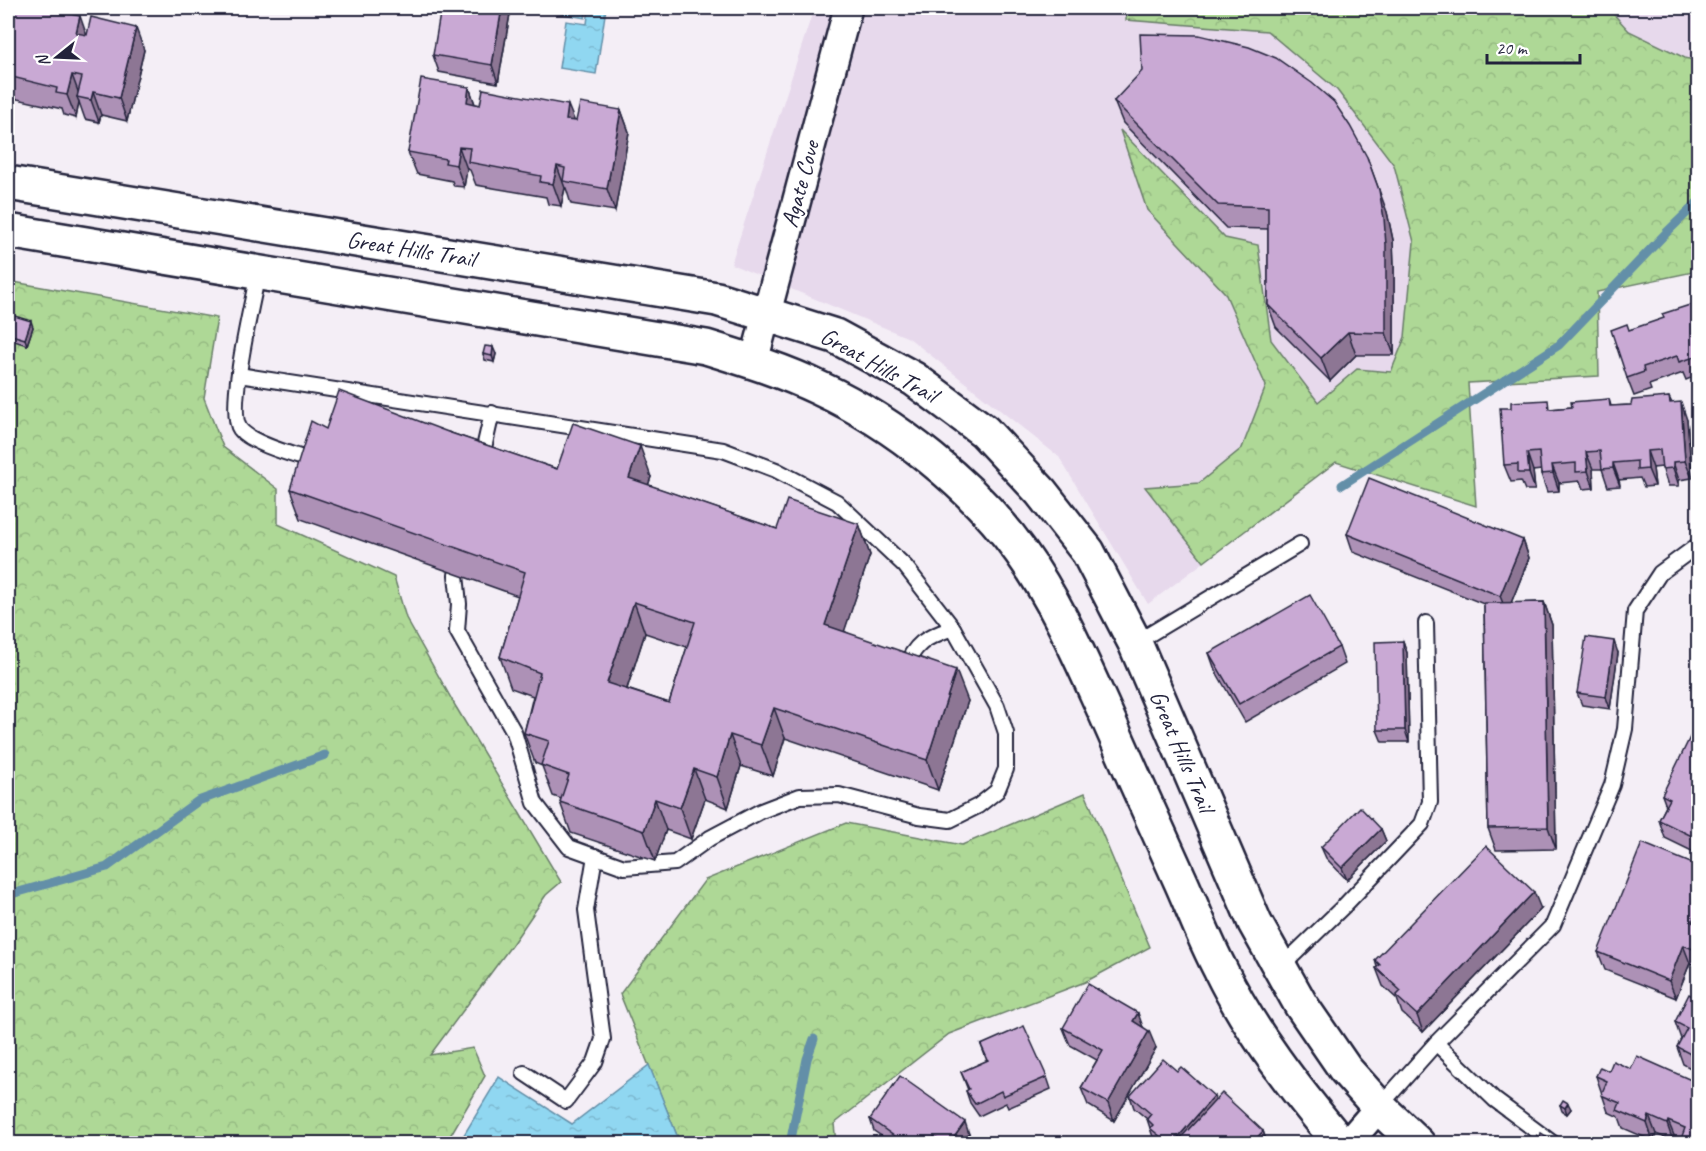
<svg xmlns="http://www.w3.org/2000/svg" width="1706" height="1151" font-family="Caveat,sans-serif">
  <defs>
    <pattern id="forest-crowns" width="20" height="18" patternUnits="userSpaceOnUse" patternTransform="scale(1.5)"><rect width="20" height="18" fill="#aed896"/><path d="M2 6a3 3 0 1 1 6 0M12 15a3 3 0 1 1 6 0" fill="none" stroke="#95b982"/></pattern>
    <pattern id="water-ripples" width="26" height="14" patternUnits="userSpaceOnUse" patternTransform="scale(1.5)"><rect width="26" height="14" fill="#90d7f1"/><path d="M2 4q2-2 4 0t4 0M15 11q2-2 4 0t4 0" fill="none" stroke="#7cb8d0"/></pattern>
  </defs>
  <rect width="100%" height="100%" fill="#f4eef6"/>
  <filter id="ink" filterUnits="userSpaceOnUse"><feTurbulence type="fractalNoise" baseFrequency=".0167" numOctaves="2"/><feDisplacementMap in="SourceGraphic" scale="12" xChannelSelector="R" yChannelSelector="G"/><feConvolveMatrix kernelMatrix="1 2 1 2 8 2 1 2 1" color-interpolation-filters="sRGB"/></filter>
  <g filter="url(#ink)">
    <!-- built -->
    <g fill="#e7d9ec">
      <polygon points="814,8 1127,8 1126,20 1267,31 1337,90 1394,165 1414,242 1405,337 1391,373 1357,369 1318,402 1271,340 1258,246 1225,238 1121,132 1147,210 1225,293 1266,386 1242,448 1199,483 1146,487 1204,562 1148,604 1059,457 909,338 731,264"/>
      <polygon points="1608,8 1698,8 1698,61 1685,58 1629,31"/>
    </g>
    <!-- forest -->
    <g fill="url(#forest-crowns)" stroke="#687d68" stroke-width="1.5">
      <polygon points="1127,8 1608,8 1629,31 1685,58 1698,61 1698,271 1597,292 1599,376 1468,383 1476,506 1336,462 1204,562 1145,487 1199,483 1242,448 1266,386 1225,293 1147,210 1120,130 1225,238 1258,245 1271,340 1318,402 1357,369 1391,372 1405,337 1414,242 1394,165 1337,90 1267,31 1126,20"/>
      <polygon points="8,281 217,318 204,398 223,447 278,489 278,524 394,577 406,618 456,707 561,882 546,895 511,946 430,1055 473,1048 485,1076 446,1143 8,1143"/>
      <polygon points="1085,793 1150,947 1085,982 949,1034 834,1124 836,1143 680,1143 620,994 705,880 846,823 962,845"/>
    </g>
    <!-- water -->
    <g fill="url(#water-ripples)" stroke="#648fa8" stroke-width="1.5">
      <polygon points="540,8 587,8 585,18 540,10"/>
      <polygon points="589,8 606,8 596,74 559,68 566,21 587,24"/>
      <polygon points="649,1065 680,1143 459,1143 499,1077 572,1124"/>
    </g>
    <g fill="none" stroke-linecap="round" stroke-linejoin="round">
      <!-- stream -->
      <g stroke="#648fa8" stroke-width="9">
        <polyline points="1342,485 1559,345 1666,233 1698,202"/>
        <polyline points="8,895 107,867 198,801 325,755"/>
        <polyline points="790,1144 807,1059 814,1039"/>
      </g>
      <defs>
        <g id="service">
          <path d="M258,273c-5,27 -32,137 -18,156 11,15 58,27 76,33"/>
          <polyline points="239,375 723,450 776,470 837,502 905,566 953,628 997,706 1006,733 1006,769 997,791 978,806 950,820 919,816 839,795 800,796 761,811 710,838 675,863 624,867 569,847 535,803 514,732 457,631 459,604 456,575"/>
          <polyline points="481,461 492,413"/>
          <polyline points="1135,643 1300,544"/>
          <path d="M903,671c12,-28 21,-33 50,-43"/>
          <polyline points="1280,968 1345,905 1422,824 1430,802 1426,623"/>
          <polyline points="1436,1043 1495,1100 1554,1144"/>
          <polyline points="524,1073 566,1101 595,1062 603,1039 586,910 595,856"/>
          <polyline points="1379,1107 1436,1043 1553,925 1612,785 1625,729 1635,611 1660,573 1698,545"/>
        </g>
        <g id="minor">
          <polyline points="754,361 848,8"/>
          <polyline points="1347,1144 1379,1107"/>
        </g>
        <g id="tertiary">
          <polyline points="8,183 717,299 835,336 914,379 984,431 1041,492 1088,552 1135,643 1255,923 1301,1005 1345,1069 1379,1107 1418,1144"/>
          <path d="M8,231l698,116c39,12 78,24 115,42 72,33 154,98 200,163 35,49 59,105 84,160 25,57 50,113 76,170 13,29 24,59 39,87 31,64 76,121 121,175"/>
        </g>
      </defs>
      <!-- service casing -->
      <use href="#service" stroke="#22223b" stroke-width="18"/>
      <!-- minor casing -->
      <use href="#minor" stroke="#22223b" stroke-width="32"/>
      <!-- tertiary casing -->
      <use href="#tertiary" stroke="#22223b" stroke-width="38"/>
      <!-- service -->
      <use href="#service" stroke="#fff" stroke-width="14"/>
      <!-- minor -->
      <use href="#minor" stroke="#fff" stroke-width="27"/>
      <!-- tertiary -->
      <use href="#tertiary" stroke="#fff" stroke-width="33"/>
    </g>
    <!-- wall -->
    <g fill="#ad91b6" stroke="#22223b" stroke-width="1.5" fill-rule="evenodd">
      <polygon points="8,8 87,35 144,50 127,121 101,115 99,122 85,119 79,102 76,118 64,115 62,109 8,97"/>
      <polygon points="53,8 94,8 93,14"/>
      <polygon points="511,8 498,83 439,72 433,55"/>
      <polygon points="469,87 475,104 574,121 576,121 621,110 629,132 615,211 571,204 566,188 565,188 561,206 548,204 546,197 476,185 470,170 467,169 464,187 454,186 452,181 417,174 408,152"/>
      <polygon points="1114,101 1387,212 1393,240 1394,268 1394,355 1356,355 1330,381 1276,327 1268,305 1268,229 1226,228 1123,123"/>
      <polygon points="1698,309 1698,375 1686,380 1683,373 1649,385 1651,390 1634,396 1627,378 1629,330"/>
      <polygon points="8,314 33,327 27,345 8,339"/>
      <polygon points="483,354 496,354 494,362 485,360"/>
      <polygon points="1669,397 1672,403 1687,420 1692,478 1679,480 1679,486 1668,486 1662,467 1653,468 1655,486 1644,487 1640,478 1619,480 1620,486 1608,487 1602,469 1593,469 1594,488 1583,489 1580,481 1559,483 1559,491 1547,492 1541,474 1541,470 1533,471 1535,490 1525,490 1521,481 1511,482 1504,465 1551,409 1572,407 1609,399 1611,406 1631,405"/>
      <path d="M326,429l122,3 109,37 94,8 -3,8 129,44 82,-5 11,31 -26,76 124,70 -30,89 -153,-52 -12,38 -32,-10 -13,42 -23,-9 -14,40 -25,-9 -11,31 -84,-28 -11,-31 1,-3 -8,-3 -11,-30 -7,-3 -11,-30 9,-37 -22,-8 -11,-31 18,-61 -217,-77 -11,-30zM645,633l42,14 -18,56 -42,-14z"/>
      <polygon points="1347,534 1523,540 1529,558 1511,603 1544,602 1552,625 1556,849 1496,850 1488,828 1484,604 1353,552"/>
      <polygon points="1403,641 1407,653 1409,742 1382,742 1377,730"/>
      <polygon points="1339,647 1345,664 1245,722 1215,670 1209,653"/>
      <polygon points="1618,653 1610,709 1582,705 1577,693"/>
      <polygon points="1698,731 1698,854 1665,838 1659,820 1666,806 1662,795"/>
      <polygon points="1381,829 1386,841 1347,880 1326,858 1321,847"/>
      <polygon points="1698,866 1698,966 1690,963 1676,998 1605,970 1598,952"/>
      <polygon points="1541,909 1423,1032 1402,1013 1397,999 1383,986 1376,968 1377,967 1375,960"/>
      <polygon points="1698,974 1698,999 1693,984"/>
      <polygon points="1698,999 1698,1072 1683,1064 1677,1047 1681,1039 1675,1022"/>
      <polygon points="1143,1027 1156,1048 1114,1121 1088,1105 1081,1088 1097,1060 1070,1045 1063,1028"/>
      <polygon points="981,1045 1047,1077 1051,1089 1008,1108 1006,1103 979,1116 970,1103 966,1091 968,1090 961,1072 987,1061"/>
      <polygon points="1631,1069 1698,1143 1682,1143 1682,1141 1675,1138 1673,1141 1656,1134 1653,1141 1623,1128 1619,1117 1608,1112 1596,1076 1609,1071"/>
      <polygon points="1177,1071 1216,1101 1263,1131 1267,1143 1159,1143 1154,1140 1147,1119 1134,1108 1130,1096"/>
      <polygon points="1560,1105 1571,1109 1567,1114 1562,1111"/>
      <polygon points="870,1119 969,1134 963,1143 892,1143 874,1131"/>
    </g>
    <!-- shaded-wall -->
    <g fill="#8d7694" stroke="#22223b" stroke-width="1.5">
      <polygon points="91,8 94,8 93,14"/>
      <polygon points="502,8 511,8 498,83 492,65"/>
      <polygon points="80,16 88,39 76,33"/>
      <polygon points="136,28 144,50 127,121 119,98"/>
      <polygon points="72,75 80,97 77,97 79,102 76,118 67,95"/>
      <polygon points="469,87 477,110 467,102"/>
      <polygon points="93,92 101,115 99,122 91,100"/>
      <polygon points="568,105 577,127 566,120"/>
      <polygon points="621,110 629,132 615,211 607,189"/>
      <polygon points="459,147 467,169 464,187 456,165"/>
      <polygon points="1367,157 1387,212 1393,240 1394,268 1394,355 1386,333"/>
      <polygon points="557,166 565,188 561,206 553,184"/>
      <polygon points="31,321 33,327 27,345 25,339"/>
      <polygon points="1348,332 1356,355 1330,381 1321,358"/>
      <polygon points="493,347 496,354 494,362 492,356"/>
      <polygon points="1681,402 1687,420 1692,478 1685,461"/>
      <polygon points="640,446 651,477 640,509 629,478"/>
      <polygon points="1647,451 1653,468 1655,486 1648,469"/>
      <polygon points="1586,452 1593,469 1594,488 1588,471"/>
      <polygon points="1527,453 1533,471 1535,490 1529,473"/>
      <polygon points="1673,462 1679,480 1679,486 1673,468"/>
      <polygon points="1613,463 1619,480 1620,486 1613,468"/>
      <polygon points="1552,465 1559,483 1559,491 1553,473"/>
      <polygon points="859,524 870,555 836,656 825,625"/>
      <polygon points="1523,540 1529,558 1507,613 1500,596"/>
      <polygon points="634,602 645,633 619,713 607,683"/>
      <polygon points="1544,602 1552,625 1556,849 1548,827"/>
      <polygon points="1403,641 1407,653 1409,742 1405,730"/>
      <polygon points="1614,641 1618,653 1610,709 1606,697"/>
      <polygon points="956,670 968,701 938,790 927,760"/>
      <polygon points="774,708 785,738 773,776 761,745"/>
      <polygon points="730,735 741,766 728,808 717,777"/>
      <polygon points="694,769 705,799 691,839 680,808"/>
      <polygon points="655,799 666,830 655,861 644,831"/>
      <polygon points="1381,829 1386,841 1347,880 1342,868"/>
      <polygon points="1534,892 1541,909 1423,1032 1417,1015"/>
      <polygon points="1697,911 1698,916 1698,940 1692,922"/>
      <polygon points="1683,945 1690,963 1676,998 1669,981"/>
      <polygon points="1138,1013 1144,1030 1133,1021"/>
      <polygon points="1149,1031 1156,1048 1114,1121 1108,1103"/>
      <polygon points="1214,1096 1218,1108 1188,1143 1173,1143"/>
      <polygon points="1568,1103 1571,1109 1567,1114 1565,1108"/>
      <polygon points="1649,1116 1656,1134 1653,1141 1647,1123"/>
      <polygon points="1668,1121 1675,1138 1673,1141 1667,1124"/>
      <polygon points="965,1122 969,1134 963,1143 950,1143"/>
      <polygon points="1263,1131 1267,1143 1252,1143"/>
      <polygon points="1546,1136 1549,1142 1548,1143 1543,1143"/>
      <polygon points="934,1137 936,1143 929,1143"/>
    </g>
    <!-- building -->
    <g fill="#c9a9d4" stroke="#22223b" stroke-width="1.5" fill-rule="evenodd">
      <polygon points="8,8 42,8 80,16 76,33 87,35 91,17 136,28 119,98 93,92 91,100 77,97 82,77 72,75 67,95 56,93 57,88 8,76"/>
      <polygon points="441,8 502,8 492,65 433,55"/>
      <polygon points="1140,34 1199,35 1249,47 1276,58 1312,83 1334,102 1350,126 1367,157 1379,190 1384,218 1386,245 1386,333 1348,332 1321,358 1268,305 1268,207 1218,205 1114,101 1142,71"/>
      <polygon points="421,79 469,87 467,102 480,105 483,89 568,105 566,120 576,121 580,103 621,110 607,189 563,181 565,168 557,166 553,184 540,182 541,176 468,162 470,148 459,147 456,165 445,163 446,159 408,152"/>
      <polygon points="1696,303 1698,308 1698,356 1679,362 1677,356 1643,367 1644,372 1627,378 1611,330 1627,324 1629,330 1664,318 1662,314"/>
      <polygon points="8,314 31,321 25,339 8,334"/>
      <polygon points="485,346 493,347 492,356 483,354"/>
      <path d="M339,391l109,41 109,37 16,-46 67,23 -11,32 148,51 10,-29 72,24 -34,101 131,45 -29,90 -153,-52 -13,37 -31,-10 -13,42 -23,-8 -14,39 -25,-9 -11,32 -84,-29 9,-27 -28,-10 8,-24 -25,-8 16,-60 -40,-16 25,-85 -235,-83 21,-68 15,8zM634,602l61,20 -26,81 -62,-20z"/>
      <polygon points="1669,397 1670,403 1681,402 1685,461 1673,462 1673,468 1662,469 1660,450 1647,451 1648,469 1637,470 1637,461 1613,463 1613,468 1602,469 1600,451 1586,452 1588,471 1576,472 1576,463 1552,465 1553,473 1541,474 1539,452 1527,453 1529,473 1518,473 1518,464 1504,465 1500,408 1511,408 1511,402 1548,400 1549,409 1572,407 1571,402 1609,399 1610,406 1631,405 1632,400"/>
      <polygon points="1369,478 1523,540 1500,596 1347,534"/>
      <polygon points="1310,595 1339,647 1239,704 1209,653"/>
      <polygon points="1544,602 1548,827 1488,828 1484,603"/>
      <polygon points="1586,637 1614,641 1606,697 1577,693"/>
      <polygon points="1403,641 1405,730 1377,730 1375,642"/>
      <polygon points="1694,729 1698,731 1698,839 1659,820 1670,799 1662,795"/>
      <polygon points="1360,807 1381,829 1342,868 1321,847"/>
      <polygon points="1642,843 1698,866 1698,912 1697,911 1692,922 1698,925 1698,951 1683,945 1669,981 1598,952"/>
      <polygon points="1486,846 1534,892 1417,1015 1396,996 1401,991 1376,968 1380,965 1375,960"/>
      <polygon points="1698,974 1698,987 1693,984"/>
      <polygon points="1088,984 1138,1013 1133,1021 1149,1031 1108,1103 1081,1088 1103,1050 1063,1028"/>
      <polygon points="1689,994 1698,999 1698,1058 1677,1047 1687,1028 1675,1022"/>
      <polygon points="1024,1026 1047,1077 1003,1096 1001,1091 975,1104 966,1091 969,1089 961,1072 988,1060 981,1045"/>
      <polygon points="1637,1056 1698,1083 1698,1143 1690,1143 1681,1139 1685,1128 1668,1121 1667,1124 1649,1116 1647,1123 1617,1110 1620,1103 1601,1095 1607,1081 1596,1076 1600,1067 1609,1071 1613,1061 1631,1069"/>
      <polygon points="1163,1059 1177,1071 1181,1067 1214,1096 1173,1143 1169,1140 1167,1142 1150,1128 1153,1125 1147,1119 1151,1114 1130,1096"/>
      <polygon points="900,1076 965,1122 950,1143 943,1143 934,1137 929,1143 921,1143 918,1141 916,1143 904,1143 870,1119"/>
      <polygon points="1222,1093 1263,1131 1252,1143 1176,1143"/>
      <polygon points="1563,1100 1568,1103 1565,1108 1560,1105"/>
      <polygon points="1541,1133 1546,1136 1543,1143 1533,1143 1537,1135 1540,1137"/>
    </g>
  </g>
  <g text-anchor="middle" stroke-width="4.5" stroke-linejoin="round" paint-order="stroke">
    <!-- street labels -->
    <g font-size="24" fill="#22223b" stroke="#fff">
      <text transform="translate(800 184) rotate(-75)" y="8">Agate Cove</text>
      <text transform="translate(411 249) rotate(9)" y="8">Great Hills Trail</text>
      <text transform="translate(879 365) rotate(29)" y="8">Great Hills Trail</text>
      <text transform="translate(1182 751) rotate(67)" y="8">Great Hills Trail</text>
    </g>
  </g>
  <!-- margin -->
  <rect width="1706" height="1151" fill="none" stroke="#fff" stroke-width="30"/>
  <rect x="15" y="15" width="1676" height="1121" fill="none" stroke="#22223b" stroke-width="2" filter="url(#ink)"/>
  <!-- north arrow -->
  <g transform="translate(57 57) rotate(252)" stroke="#ffffff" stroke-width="4.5" paint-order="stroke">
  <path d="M0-4.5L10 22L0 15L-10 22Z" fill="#22223b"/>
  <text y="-9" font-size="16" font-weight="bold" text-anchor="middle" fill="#22223b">N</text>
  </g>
  <!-- scale -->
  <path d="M1487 54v9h93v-9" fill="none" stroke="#22223b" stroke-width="3"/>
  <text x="1496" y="54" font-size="18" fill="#22223b" stroke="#ffffff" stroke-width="4.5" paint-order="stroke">20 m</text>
</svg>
